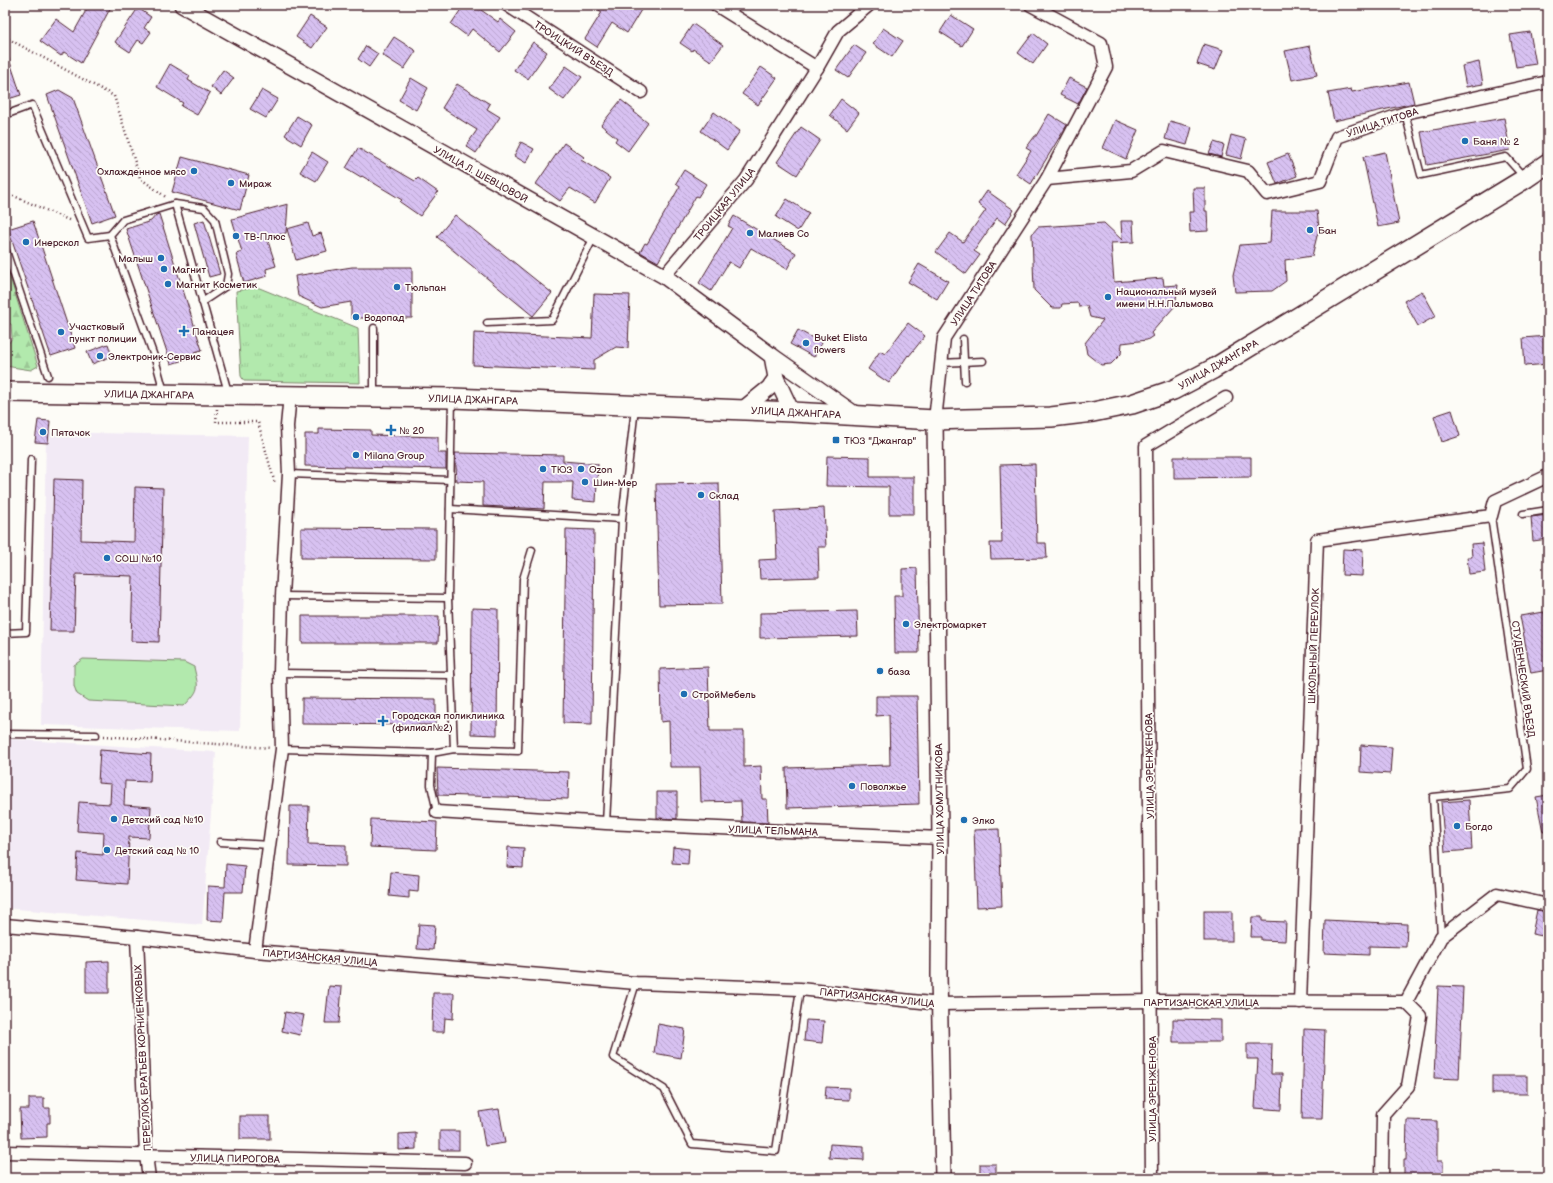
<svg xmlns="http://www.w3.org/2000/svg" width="1553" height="1183" font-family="'Balsamiq Sans',sans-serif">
  <defs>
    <pattern id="forest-firs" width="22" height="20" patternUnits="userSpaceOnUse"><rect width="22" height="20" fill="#b2e9ad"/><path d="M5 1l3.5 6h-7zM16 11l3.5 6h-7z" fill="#9bc795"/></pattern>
    <pattern id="park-tufts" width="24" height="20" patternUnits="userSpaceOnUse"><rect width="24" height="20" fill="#b2e9ad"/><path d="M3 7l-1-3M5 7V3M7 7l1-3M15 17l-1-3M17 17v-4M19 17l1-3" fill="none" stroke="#9bc795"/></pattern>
    <pattern id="building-back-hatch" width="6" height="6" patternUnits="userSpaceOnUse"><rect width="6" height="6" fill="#d7c1f1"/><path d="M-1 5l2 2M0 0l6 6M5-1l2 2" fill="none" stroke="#baa5cf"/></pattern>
  </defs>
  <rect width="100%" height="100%" fill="#fdfcf7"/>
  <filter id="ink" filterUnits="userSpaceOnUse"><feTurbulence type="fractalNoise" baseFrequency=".025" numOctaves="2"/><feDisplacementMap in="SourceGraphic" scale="8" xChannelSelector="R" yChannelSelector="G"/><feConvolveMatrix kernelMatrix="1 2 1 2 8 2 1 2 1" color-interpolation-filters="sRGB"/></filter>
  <g filter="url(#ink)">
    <!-- built -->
    <g fill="#f2eaf5">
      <polygon points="46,432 248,436 240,731 41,725"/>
      <polygon points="8,739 216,752 202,925 5,908 5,792"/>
    </g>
    <!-- grass -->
    <path fill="#b2e9ad" stroke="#7e846c" d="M83,659l101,3 10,5c5,23 6,22 -10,39l-96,-5 -11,-7 -3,-8v-21z"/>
    <!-- forest -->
    <polygon fill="url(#forest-firs)" stroke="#7e846c" points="5,262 38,366 31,370 5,366 5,349 12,338 11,324 5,323"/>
    <!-- park -->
    <polygon fill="url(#park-tufts)" stroke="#7e846c" points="257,287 358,328 360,383 244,381 241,376 236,291"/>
    <!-- building -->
    <g fill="url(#building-back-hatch)" stroke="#4a1f2b">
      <polygon points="89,5 112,5 81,63 64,52 61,56 40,41 56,19 74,32"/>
      <polygon points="464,5 474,5 498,22 500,19 516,32 500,52 472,29 467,36 451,24"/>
      <polygon points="591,5 633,5 641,10 627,33 612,23 597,47 585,39 602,12"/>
      <polygon points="138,8 151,17 144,28 151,32 143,43 138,40 130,52 115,42"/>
      <polygon points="951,15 973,29 962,46 940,32"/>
      <polygon points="310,16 327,27 312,48 296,37"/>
      <polygon points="693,24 723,45 711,61 693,49 692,51 680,43"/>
      <polygon points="883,28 903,41 892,57 873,44"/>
      <polygon points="1530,32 1536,64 1516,67 1510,35"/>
      <polygon points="1033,33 1047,44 1033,64 1018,53"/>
      <polygon points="394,37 416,51 404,69 382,55"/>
      <polygon points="533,42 547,52 528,79 514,70"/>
      <polygon points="1204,44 1223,50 1215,70 1197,64"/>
      <polygon points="854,45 866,53 848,78 836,70"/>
      <polygon points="366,46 378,54 369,67 358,59"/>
      <polygon points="1310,46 1317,75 1292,80 1285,51"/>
      <polygon points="5,53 7,53 21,95 5,100"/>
      <polygon points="1479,62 1483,84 1466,87 1462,66"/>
      <polygon points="170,64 190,76 188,80 210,93 197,115 181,106 183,103 157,87"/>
      <polygon points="566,66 582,77 564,100 549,89"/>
      <polygon points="761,67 777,78 758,105 742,94"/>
      <polygon points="223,70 234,78 221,95 211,87"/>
      <polygon points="411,78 428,88 416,110 399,100"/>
      <polygon points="1069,78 1087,87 1078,104 1060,95"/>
      <polygon points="1409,82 1414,103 1334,121 1328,93 1351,89 1352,92"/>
      <polygon points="457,84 490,104 487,109 500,117 476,153 466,146 477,130 442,108"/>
      <polygon points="59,90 73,98 115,215 92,223 47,95"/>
      <polygon points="262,90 278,99 266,118 250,109"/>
      <polygon points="841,99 859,113 847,129 830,115"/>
      <polygon points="621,100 635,111 634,112 648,123 628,151 615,141 617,138 601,125"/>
      <polygon points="714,112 740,131 727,150 701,131"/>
      <polygon points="1049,114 1067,125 1031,184 1016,174 1031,151 1026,148 1035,136 1036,136"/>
      <polygon points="297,116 312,125 301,145 285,135"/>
      <polygon points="1504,118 1510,150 1427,165 1421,132"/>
      <polygon points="1115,120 1138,130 1126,159 1103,148"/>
      <polygon points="1170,121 1192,127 1187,145 1165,139"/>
      <polygon points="801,127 820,140 797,175 777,162"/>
      <polygon points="1231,135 1246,139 1241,159 1226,155"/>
      <polygon points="521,142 534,149 526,163 514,156"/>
      <polygon points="1214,142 1224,145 1221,157 1209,154"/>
      <polygon points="564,143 584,157 581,160 610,178 595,203 570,188 560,201 536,184"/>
      <polygon points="358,148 415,181 418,178 438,192 420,216 400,202 402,200 362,176 361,177 346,168"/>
      <polygon points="312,152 328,162 316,181 300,172"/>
      <polygon points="1385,152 1399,223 1378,227 1363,157"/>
      <polygon points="1288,154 1297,176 1277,184 1268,162"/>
      <polygon points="182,157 249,175 240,210 172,192"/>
      <polygon points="684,170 706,184 698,197 696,196 658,262 640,252 645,243 647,244 680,186 676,183"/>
      <polygon points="1193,188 1205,188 1205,211 1207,211 1208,231 1190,232 1189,212 1194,212"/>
      <polygon points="987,191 1014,210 1005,224 997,218 974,251 980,255 966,274 936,252 950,233 963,242 986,210 978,204"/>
      <polygon points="787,199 809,213 798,231 776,217"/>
      <polygon points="288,204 286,233 267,238 276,266 266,269 267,276 244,283 236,254 242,252 232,219"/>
      <polygon points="1272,211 1317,211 1319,228 1312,256 1285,260 1286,281 1272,291 1235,292 1233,275 1240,245 1270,243"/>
      <polygon points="159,214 202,350 194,352 196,356 171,364 126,229 151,221 156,215"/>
      <polygon points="455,215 552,293 533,316 437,237"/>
      <polygon points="734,216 796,253 787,269 751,248 739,268 729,262 711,291 699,283 732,228 728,226"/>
      <polygon points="204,220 220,274 209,277 194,223"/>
      <polygon points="33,221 75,348 51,356 8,229"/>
      <polygon points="1121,221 1133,221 1134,242 1111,243 1114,282 1163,278 1164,286 1178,285 1175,306 1151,333 1153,336 1147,340 1122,343 1121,354 1111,364 1101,365 1087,354 1085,343 1103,320 1090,317 1087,306 1079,307 1078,303 1062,304 1061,308 1052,308 1034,290 1032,234 1038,227 1104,223 1122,240"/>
      <polygon points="308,223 312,236 321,233 327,251 296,260 287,229"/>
      <polygon points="919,264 948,281 937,299 908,282"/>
      <polygon points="352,267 412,267 412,318 351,318 351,302 322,307 298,296 295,276"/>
      <polygon points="1422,291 1436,316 1418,326 1404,301"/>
      <polygon points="594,294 630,295 628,348 616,347 594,360 594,370 473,365 474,333 592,338"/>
      <polygon points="908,323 925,336 909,356 908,355 889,383 868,369 880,351 885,354"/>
      <polygon points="798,330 822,343 814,357 790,344"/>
      <polygon points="1547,336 1548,364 1525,366 1523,338"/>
      <polygon points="108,344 112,356 92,364 87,352"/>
      <polygon points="1452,410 1460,436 1442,442 1434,416"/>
      <polygon points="38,420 50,421 48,443 35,442"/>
      <polygon points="319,429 371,430 371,435 438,437 438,453 446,453 446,469 305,466 305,434 319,434"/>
      <polygon points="455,453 563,455 563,461 598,464 596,502 572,500 573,482 545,482 544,509 483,506 483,482 457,481"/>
      <polygon points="827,456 870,457 870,477 914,477 914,514 889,514 889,487 826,486"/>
      <polygon points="1174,457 1251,457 1251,477 1174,478"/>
      <polygon points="1035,464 1037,543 1046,543 1047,558 991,559 990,543 1002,543 1000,465"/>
      <polygon points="54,479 82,480 81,540 134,542 135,487 163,488 159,642 131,641 133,576 76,574 74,631 50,631"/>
      <polygon points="719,483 722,604 659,605 656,484"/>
      <polygon points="824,508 826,547 818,547 819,577 760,579 759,560 777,559 775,511"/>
      <polygon points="1548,515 1548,539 1533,541 1531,517"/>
      <polygon points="301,528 436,529 436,559 301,558"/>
      <polygon points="566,529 594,530 592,724 563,723"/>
      <polygon points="1482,543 1485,572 1469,574 1467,557 1472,557 1471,544"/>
      <polygon points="1343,549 1363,550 1362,576 1342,575"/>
      <polygon points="917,568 919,653 895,653 894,596 902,596 902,569"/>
      <polygon points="472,608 498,609 497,735 471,734"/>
      <polygon points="857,611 858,636 760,638 760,613"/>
      <polygon points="1544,612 1548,633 1548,670 1531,673 1520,616"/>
      <polygon points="302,616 439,616 438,643 302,643"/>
      <polygon points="708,667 710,731 744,731 744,767 761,766 762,799 767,799 768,823 742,822 741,801 701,802 700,767 670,767 669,721 661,722 660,669"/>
      <polygon points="876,696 917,696 919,804 787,808 786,768 890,765 889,715 876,716"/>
      <polygon points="302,698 436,699 436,725 302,724"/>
      <polygon points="1361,745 1392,747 1390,774 1360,772"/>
      <polygon points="100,750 151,754 150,782 125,781 124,805 151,807 149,838 129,837 127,884 76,880 78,853 103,855 104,833 77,831 79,802 110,804 111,784 98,783"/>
      <polygon points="437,768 569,772 568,799 438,795"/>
      <polygon points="657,792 677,792 677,819 657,818"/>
      <polygon points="1548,795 1548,831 1543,832 1536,797"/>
      <polygon points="1469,800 1472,850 1445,852 1441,802"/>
      <polygon points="290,806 309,806 308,844 346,845 346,866 289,865"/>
      <polygon points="371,819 437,822 436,850 370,847"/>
      <polygon points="999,829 1002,906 977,907 974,830"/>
      <polygon points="508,847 524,848 523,868 507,867"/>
      <polygon points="673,847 689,849 688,864 672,863"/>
      <polygon points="226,864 245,866 243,892 225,892 223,921 207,920 208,886 225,887"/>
      <polygon points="391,872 419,875 418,892 409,891 409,898 389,896"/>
      <polygon points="1537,910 1548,912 1548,937 1532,934"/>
      <rect x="1204" y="911" width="28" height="30"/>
      <polygon points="1252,917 1262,917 1262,921 1286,922 1285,941 1261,940 1261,937 1251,937"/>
      <polygon points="1325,920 1407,924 1406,947 1369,946 1369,955 1324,953"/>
      <polygon points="419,924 435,925 433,950 417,949"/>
      <polygon points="109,961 109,993 86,993 86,962"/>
      <polygon points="329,986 342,987 339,1023 325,1023"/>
      <polygon points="1438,986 1463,987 1459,1079 1434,1078"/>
      <polygon points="433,993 454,993 453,1019 445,1018 444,1032 432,1032"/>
      <polygon points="285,1012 304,1015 300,1035 282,1031"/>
      <polygon points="1173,1019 1221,1020 1221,1042 1173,1042"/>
      <polygon points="806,1020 824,1021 822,1043 804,1041"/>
      <polygon points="658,1024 685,1029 681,1058 654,1053"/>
      <polygon points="1304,1029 1325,1030 1322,1119 1302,1119"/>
      <polygon points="1247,1044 1272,1044 1271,1074 1282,1074 1281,1110 1255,1108 1258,1059 1247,1059"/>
      <rect x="1492" y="1076" width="35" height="18"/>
      <polygon points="826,1087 849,1088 849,1100 825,1099"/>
      <polygon points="29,1098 44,1098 44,1108 50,1108 50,1123 47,1123 47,1137 21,1138 20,1109 29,1109"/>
      <polygon points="499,1109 505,1143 485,1146 479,1112"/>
      <rect x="240" y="1116" width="30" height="23"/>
      <polygon points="1407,1120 1437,1121 1437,1161 1443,1161 1443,1178 1404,1178 1404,1160 1406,1160"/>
      <rect x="440" y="1131" width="19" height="19"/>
      <polygon points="416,1133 416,1149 399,1150 399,1134"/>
      <polygon points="830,1144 864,1146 864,1160 829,1158"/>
      <rect x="980" y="1164" width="16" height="14"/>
    </g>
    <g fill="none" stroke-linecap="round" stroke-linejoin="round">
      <defs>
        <g id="service">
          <polyline points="1405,113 1421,175 1506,157 1524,177"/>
          <polyline points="5,115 32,105 88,238 110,235"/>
          <polyline points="175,204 228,392"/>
          <polyline points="5,248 48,376"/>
          <polyline points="487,323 552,320 594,237"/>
          <polyline points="963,339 965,381"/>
          <polyline points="941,363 983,361"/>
          <polyline points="164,392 155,359 110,235 123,220 175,204 204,208 215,220 228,274 226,286 202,302"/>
          <polyline points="374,395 374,328"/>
          <polyline points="452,399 448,598 454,749"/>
          <polyline points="289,474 450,480"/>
          <polyline points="450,509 622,519"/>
          <polyline points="1523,514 1548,510"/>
          <polyline points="282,596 448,598"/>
          <polyline points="5,633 26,632 31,459"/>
          <polyline points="280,673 451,675"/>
          <polyline points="5,734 96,735"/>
          <polyline points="282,749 432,753 454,749 518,751 523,579 532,550"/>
          <polyline points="432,753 431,785 437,812"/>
          <polyline points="606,823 622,519 635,408"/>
          <polyline points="220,842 270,845"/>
          <polyline points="1441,937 1433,797 1510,789 1527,769 1491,516"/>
          <polyline points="636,983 613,1057 664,1089 692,1144 776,1151 800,989"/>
        </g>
        <g id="minor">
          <polyline points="507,5 641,92"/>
          <polyline points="716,5 817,68"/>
          <polyline points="1047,179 1131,171 1164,151 1248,171 1267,194 1320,181 1337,137 1405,113 1548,82"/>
          <polyline points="664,276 746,180 817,68 838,31 869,5"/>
          <polyline points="935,420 944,338 1047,179 1106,67 1101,43 1031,5"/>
          <polyline points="437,812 606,823 940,838"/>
          <polyline points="5,925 137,937 255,951 636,983 800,989 940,1004 1152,1001 1406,1002 1441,937 1497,894 1548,905"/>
          <polyline points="137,937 146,1155 149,1178"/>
          <polyline points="255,951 282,749 280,673 282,596 289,474 287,426 290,395"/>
          <polyline points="1300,1002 1317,540 1491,516 1495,501 1548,476"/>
          <polyline points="5,1152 465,1163"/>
          <polyline points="1152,1178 1146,446 1226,398"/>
          <polyline points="1382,1178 1383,1114 1408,1086 1420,1016 1406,1002"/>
        </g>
        <g id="tertiary">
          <polyline points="182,5 664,276 772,356 856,415"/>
          <polyline points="776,378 792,412"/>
          <polyline points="742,410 769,388 776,378 772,356"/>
          <polyline points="935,420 940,838 939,975 943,1178"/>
        </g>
        <polyline id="primary" points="5,392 452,398 792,412 935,420 965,419 1051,417 1093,412 1132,404 1173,390 1213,369 1526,178 1548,163"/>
      </defs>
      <!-- service casing -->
      <use href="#service" stroke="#4a1f2b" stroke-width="9"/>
      <!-- minor casing -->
      <use href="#minor" stroke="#4a1f2b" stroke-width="15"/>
      <!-- tertiary casing -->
      <use href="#tertiary" stroke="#4a1f2b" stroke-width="18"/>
      <!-- primary casing -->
      <use href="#primary" stroke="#4a1f2b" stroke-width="22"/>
      <!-- path -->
      <g stroke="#4a1f2b" stroke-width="2.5" stroke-dasharray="1 3" stroke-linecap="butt">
        <polyline points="5,37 114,96 140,178 167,198"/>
        <polyline points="5,196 14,196 71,221"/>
        <polyline points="217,409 216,422 258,422 275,484"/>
        <polyline points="104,736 271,748"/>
      </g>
      <!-- service -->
      <use href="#service" stroke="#fdfcf7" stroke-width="6"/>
      <!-- minor -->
      <use href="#minor" stroke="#fdfcf7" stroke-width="12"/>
      <!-- tertiary -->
      <use href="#tertiary" stroke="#fdfcf7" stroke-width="15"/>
      <!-- primary -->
      <use href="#primary" stroke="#fdfcf7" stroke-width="19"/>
    </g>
  </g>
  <!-- markers -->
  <g fill="#1f6fb2" stroke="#fdfcf7" stroke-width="1.5">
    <circle cx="1465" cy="141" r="4"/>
    <circle cx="194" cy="171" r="4"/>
    <circle cx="231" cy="183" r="4"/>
    <circle cx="1310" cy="230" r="4"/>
    <circle cx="750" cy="233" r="4"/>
    <circle cx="236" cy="236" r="4"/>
    <circle cx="26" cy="242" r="4"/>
    <circle cx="161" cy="258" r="4"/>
    <circle cx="164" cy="269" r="4"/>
    <circle cx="168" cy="284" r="4"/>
    <circle cx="397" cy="287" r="4"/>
    <circle cx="1108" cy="297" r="4"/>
    <circle cx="356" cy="317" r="4"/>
    <path d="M182 325h4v4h4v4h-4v4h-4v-4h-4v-4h4z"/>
    <circle cx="61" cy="332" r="4"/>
    <circle cx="806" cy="343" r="4"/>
    <circle cx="100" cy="356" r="4"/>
    <path d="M389 424h4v4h4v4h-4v4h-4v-4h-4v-4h4z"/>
    <circle cx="43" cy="432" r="4"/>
    <rect x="832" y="436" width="8" height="8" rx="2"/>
    <circle cx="356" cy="455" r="4"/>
    <circle cx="543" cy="469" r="4"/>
    <circle cx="581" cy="469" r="4"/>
    <circle cx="585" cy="482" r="4"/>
    <circle cx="701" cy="495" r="4"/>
    <circle cx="107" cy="558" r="4"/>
    <circle cx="906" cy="624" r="4"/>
    <circle cx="880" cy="671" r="4"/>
    <circle cx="684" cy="694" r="4"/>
    <path d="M381 715h4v4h4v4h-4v4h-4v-4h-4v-4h4z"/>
    <circle cx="852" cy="786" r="4"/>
    <circle cx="114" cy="819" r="4"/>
    <circle cx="964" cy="820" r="4"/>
    <circle cx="1457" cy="826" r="4"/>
    <circle cx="107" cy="850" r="4"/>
  </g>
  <g text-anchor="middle" stroke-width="3.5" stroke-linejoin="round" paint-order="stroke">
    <!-- street labels -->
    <g font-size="10" fill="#4a1f2b" stroke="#fdfcf7">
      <text transform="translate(574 48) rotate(33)" y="4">ТРОИЦКИЙ ВЪЕЗД</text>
      <text transform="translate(1382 122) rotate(-18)" y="4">УЛИЦА ТИТОВА</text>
      <text transform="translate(481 174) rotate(29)" y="4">УЛИЦА Л. ШЕВЦОВОЙ</text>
      <text transform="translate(724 204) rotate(-51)" y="4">ТРОИЦКАЯ УЛИЦА</text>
      <text transform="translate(973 293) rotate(-57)" y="4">УЛИЦА ТИТОВА</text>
      <text transform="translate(1218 364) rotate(-30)" y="4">УЛИЦА ДЖАНГАРА</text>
      <text transform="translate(149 394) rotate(1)" y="4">УЛИЦА ДЖАНГАРА</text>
      <text transform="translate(473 399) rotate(2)" y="4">УЛИЦА ДЖАНГАРА</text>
      <text transform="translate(796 412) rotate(3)" y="4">УЛИЦА ДЖАНГАРА</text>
      <text transform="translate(1313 646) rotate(-88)" y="4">ШКОЛЬНЫЙ ПЕРЕУЛОК</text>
      <text transform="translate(1524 679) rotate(82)" y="4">СТУДЕНЧЕСКИЙ ВЪЕЗД</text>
      <text transform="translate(1149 766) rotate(-91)" y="4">УЛИЦА ЭРЕНЖЕНОВА</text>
      <text transform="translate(939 799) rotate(-91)" y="4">УЛИЦА ХОМУТНИКОВА</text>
      <text transform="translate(773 830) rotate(2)" y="4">УЛИЦА ТЕЛЬМАНА</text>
      <text transform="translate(320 957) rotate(5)" y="4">ПАРТИЗАНСКАЯ УЛИЦА</text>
      <text transform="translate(877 997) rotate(6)" y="4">ПАРТИЗАНСКАЯ УЛИЦА</text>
      <text x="1201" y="1006">ПАРТИЗАНСКАЯ УЛИЦА</text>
      <text transform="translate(142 1058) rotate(-93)" y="4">ПЕРЕУЛОК БРАТЬЕВ КОРНИЕНКОВЫХ</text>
      <text transform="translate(1152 1089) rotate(-90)" y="4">УЛИЦА ЭРЕНЖЕНОВА</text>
      <text transform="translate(235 1158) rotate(1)" y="4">УЛИЦА ПИРОГОВА</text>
    </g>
    <!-- poi labels -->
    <g font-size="10" fill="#4a1f2b" stroke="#fdfcf7" text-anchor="start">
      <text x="1473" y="145">Баня № 2</text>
      <text x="186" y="175" text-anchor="end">Охлажденное мясо</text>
      <text x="239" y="187">Мираж</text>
      <text x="1318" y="234">Бан</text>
      <text x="758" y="237">Малиев Со</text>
      <text x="244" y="240">ТВ-Плюс</text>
      <text x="34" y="246">Инерскол</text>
      <text x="153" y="262" text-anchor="end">Малыш</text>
      <text x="172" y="273">Магнит</text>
      <text x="176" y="288">Магнит Косметик</text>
      <text x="405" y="291">Тюльпан</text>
      <text x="1116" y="295">Национальный музей<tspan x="1116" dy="12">имени Н.Н.Пальмова</tspan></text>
      <text x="364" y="321">Водопад</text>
      <text x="69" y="330">Участковый<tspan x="69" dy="12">пункт полиции</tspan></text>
      <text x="192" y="335">Панацея</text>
      <text x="814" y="341">Buket Elista<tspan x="814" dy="12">flowers</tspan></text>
      <text x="108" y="360">Электроник-Сервис</text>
      <text x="399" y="434">№ 20</text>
      <text x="51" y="436">Пятачок</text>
      <text x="844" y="444">ТЮЗ "Джангар"</text>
      <text x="364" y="459">Milana Group</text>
      <text x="551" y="473">ТЮЗ</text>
      <text x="589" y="473">Ozon</text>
      <text x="593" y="486">Шин-Мер</text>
      <text x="709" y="499">Склад</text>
      <text x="115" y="562">СОШ №10</text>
      <text x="914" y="628">Электромаркет</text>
      <text x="888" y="675">база</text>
      <text x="692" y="698">СтройМебель</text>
      <text x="392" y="719">Городская поликлиника<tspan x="392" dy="12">(филиал№2)</tspan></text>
      <text x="860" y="790">Поволжье</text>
      <text x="122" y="823">Детский сад №10</text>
      <text x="972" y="824">Элко</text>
      <text x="1465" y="830">Богдо</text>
      <text x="115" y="854">Детский сад № 10</text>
    </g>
  </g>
  <!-- margin -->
  <rect width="1553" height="1183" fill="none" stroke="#fdfcf7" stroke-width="20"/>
  <rect x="10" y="10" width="1533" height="1163" fill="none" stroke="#4a1f2b" stroke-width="1.5" filter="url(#ink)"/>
</svg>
